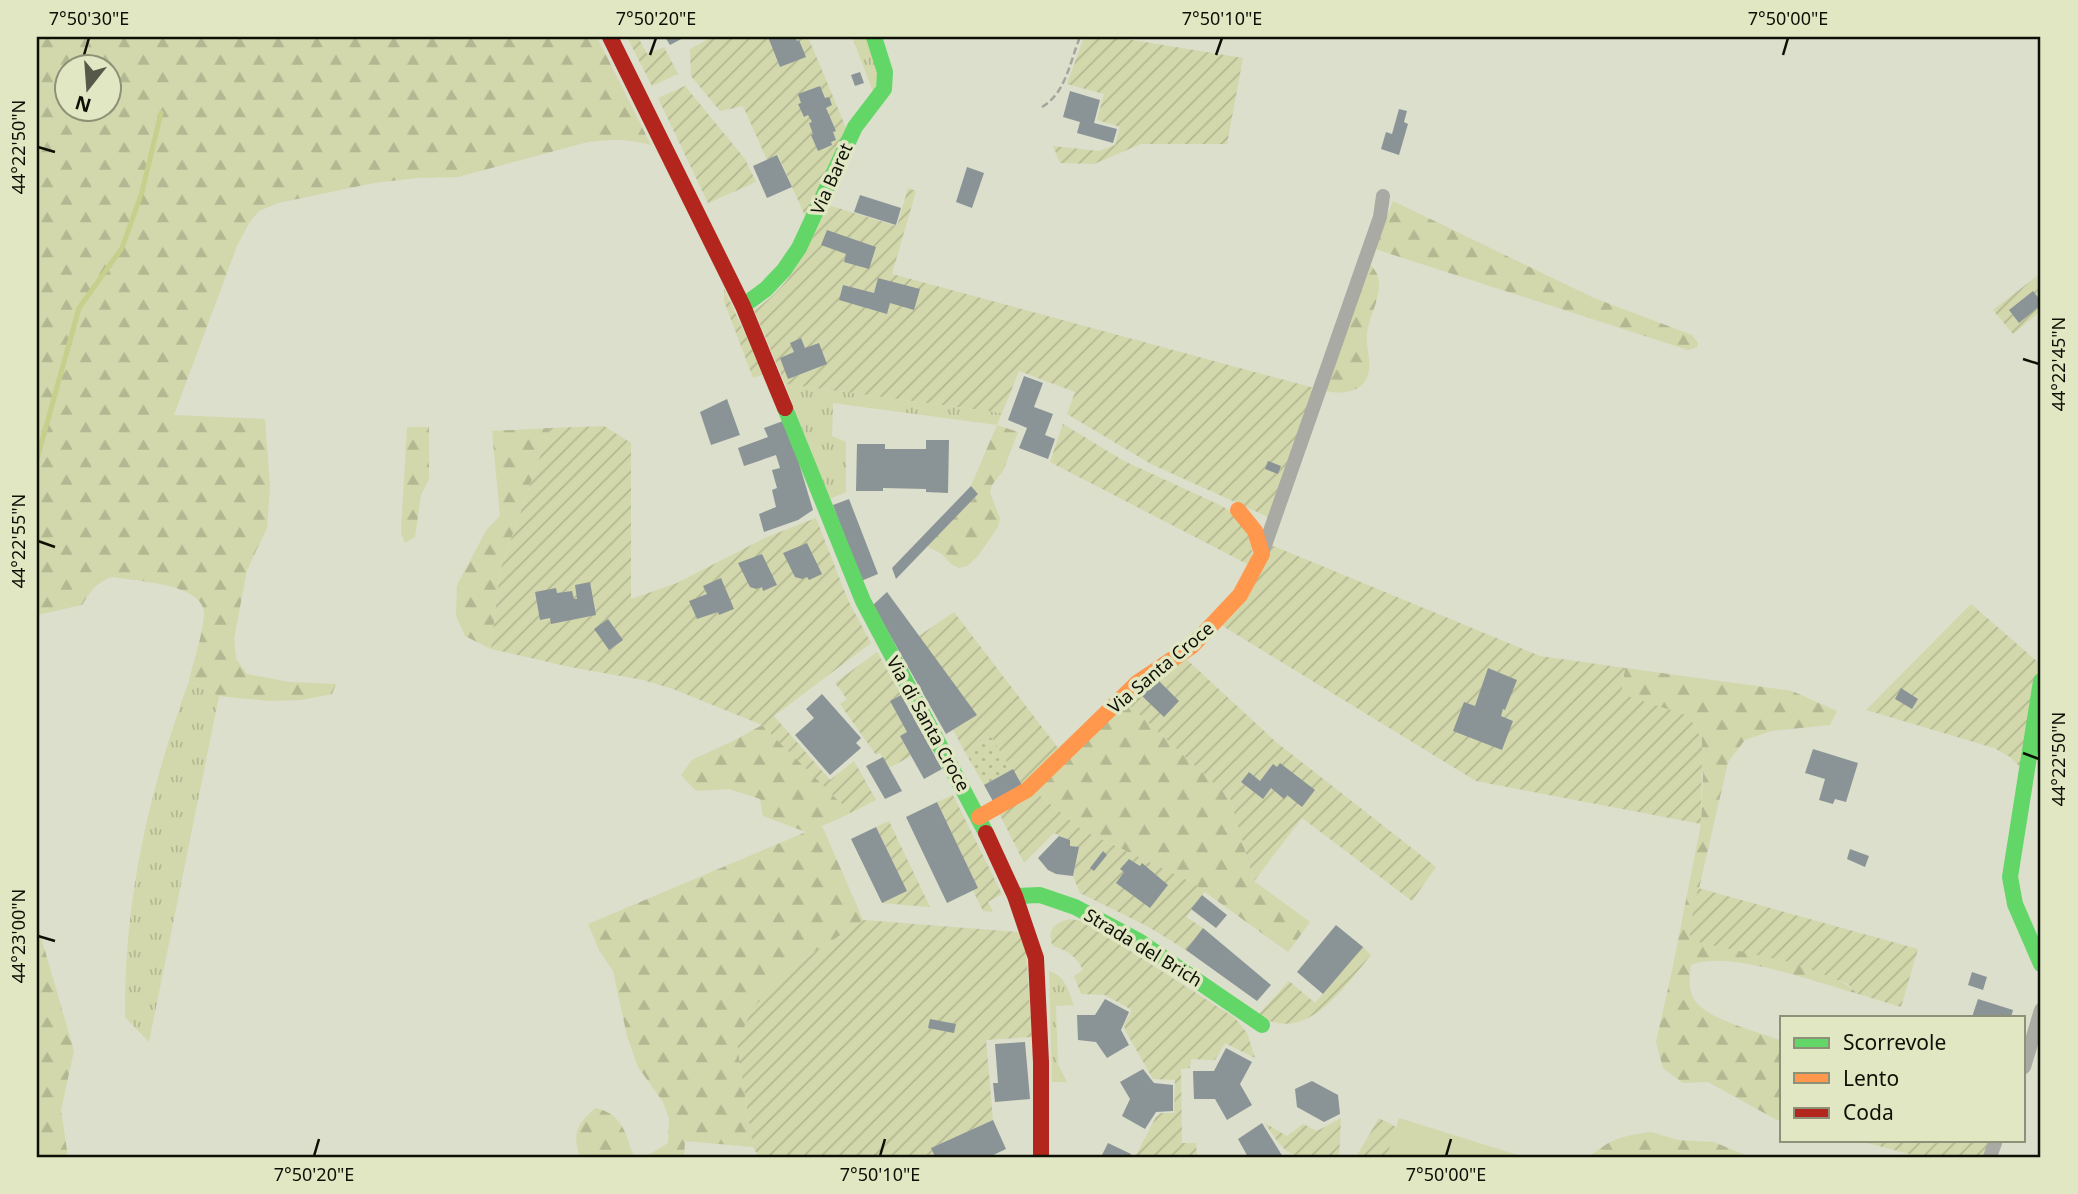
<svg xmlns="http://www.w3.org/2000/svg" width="2078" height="1194" font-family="'Noto Sans',sans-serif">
  <defs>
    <pattern id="grass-tufts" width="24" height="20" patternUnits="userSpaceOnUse" patternTransform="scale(1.75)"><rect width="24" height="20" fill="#d2d8ab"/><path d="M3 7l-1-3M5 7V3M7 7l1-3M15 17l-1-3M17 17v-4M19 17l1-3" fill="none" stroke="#b3b892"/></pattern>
    <pattern id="forest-firs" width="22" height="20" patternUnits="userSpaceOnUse" patternTransform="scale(1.75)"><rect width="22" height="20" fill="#d2d8ab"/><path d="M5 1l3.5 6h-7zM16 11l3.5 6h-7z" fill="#b3b892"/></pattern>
    <pattern id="park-dots" width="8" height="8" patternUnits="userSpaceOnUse" patternTransform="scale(1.75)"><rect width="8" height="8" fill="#d2d8ab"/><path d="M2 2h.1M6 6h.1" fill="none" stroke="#b3b892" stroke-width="1.8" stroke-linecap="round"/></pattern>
    <pattern id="garden-furrows" width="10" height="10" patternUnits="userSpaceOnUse" patternTransform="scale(1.75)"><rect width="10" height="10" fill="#d2d8ab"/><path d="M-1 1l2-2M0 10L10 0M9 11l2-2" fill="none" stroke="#b3b892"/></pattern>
  </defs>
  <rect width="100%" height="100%" fill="#dbdfcb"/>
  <!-- grass -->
  <g fill="url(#grass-tufts)">
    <polygon points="852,37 870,37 879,68 874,94"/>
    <polygon points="785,384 1002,413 997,425 833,403 832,436 846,442 846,492 830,499"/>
    <path d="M189,681l30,15 -70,346 -24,-25c-1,-119 24,-225 64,-336z"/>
    <path d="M1049,971c17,5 19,20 25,34l-18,1 2,58 9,18h-15z"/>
  </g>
  <!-- forest -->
  <g fill="url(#forest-firs)" fill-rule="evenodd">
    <path d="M37,37h560l54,108c-22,-6 -40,-6 -63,-3l-130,35 -42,1 -42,5 -96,20 -19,8 -10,12 -12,23 -63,169 91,4 5,67 -3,42 -20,42 -13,69 2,20 11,15 42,8 47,2 -4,10 -31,6 -31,1 -51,-5 -30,-15c4,-17 16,-54 15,-70 -4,-28 -70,-30 -92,-34 -16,5 -22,15 -30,28l-45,10zM108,66v42h-42v-42z"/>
    <polygon points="1393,201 1594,298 1692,335 1698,343 1697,347 1688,350 1375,249"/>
    <path d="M1370,263c2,4 7,9 8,14 5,19 -10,40 -11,58 -1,11 3,22 2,33 -1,24 -25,27 -45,23z"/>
    <polygon points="997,425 1018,432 1003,471 992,485 990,493 1000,518 998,527 978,556 967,566 959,568 951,564 942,554 927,546 978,494 971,486"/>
    <polygon points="407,427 429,427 429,479 421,495 415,537 405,543 401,533"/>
    <polygon points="550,428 500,571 491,649 465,636 456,616 457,585 487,529 500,516 492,431"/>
    <path d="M1625,668l167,23 45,20 -7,14 -59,6 -26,9 -17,22 -39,170 9,10c45,9 128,20 160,52 -39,-11 -130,-45 -167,-29 -2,12 -3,27 5,37 15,19 63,30 86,39v80l-7,-2 -67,-37 -25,1 -20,-15 -7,-26 17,-76 28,-142 2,-51 -82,-79z"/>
    <polygon points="1125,701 1230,798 1254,881 1310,922 1288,952 1191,882 1082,830 1034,791"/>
    <polygon points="762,725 851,813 822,826 863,920 781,975 737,1043 753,1147 685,1141 684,1157 640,1157 652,1153 668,1143 669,1118 663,1102 638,1067 627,1036 613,971 599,950 588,924 806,832 763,816 760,799 729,789 696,791 681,775 692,760 733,741"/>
    <polygon points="37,923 74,1051 61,1110 68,1157 37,1157"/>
    <path d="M595,1108c28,6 30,25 39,49h-54c-8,-24 -3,-32 15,-49z"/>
    <path d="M1651,1132l27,8 36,2 36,15h-161c23,-19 33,-21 62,-25z"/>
  </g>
  <!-- park -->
  <polygon fill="url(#park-dots)" points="991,737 1013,769 984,785 965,752"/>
  <!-- garden -->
  <g fill="url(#garden-furrows)">
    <polygon points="627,37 638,37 647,54 664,47 678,74 652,86"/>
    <polygon points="712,37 808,37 847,130 806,218 778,155 767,160 743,106 720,111 691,76 690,49"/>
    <polygon points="1084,37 1114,37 1243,58 1227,144 1141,144 1094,164 1060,163 1053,146 1099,151 1115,145 1120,127 1097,120 1104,94 1067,84"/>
    <polygon points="685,86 745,159 756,182 708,203 658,98"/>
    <path d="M908,188l8,3 -24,83 422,114 -46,129 -117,-53 -84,-50 8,-22 -56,-21 -17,42 -217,-29 -31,-74c39,-25 55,-64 74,-105l69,21z"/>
    <polygon points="2041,273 2041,311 2013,334 1993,310"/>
    <polygon points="724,289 764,374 753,378 724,301"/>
    <path d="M1063,424l61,37 98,45c30,19 29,28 31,61l-203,-105z"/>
    <polygon points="604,426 631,443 631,599 677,583 767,537 816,518 848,600 871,643 774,716 830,780 854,761 876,800 851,813 762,725 673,689 643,680 570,667 491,649 500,571 550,428"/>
    <polygon points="1271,545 1540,656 1625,668 1621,694 1689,716 1702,740 1701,824 1476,781 1221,625"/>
    <polygon points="1971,604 2039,663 2023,770 2010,757 1994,748 1866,710"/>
    <polygon points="954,612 1058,748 1023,787 991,737 965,752 953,730 919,636"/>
    <polygon points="877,652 901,695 890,701 907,732 900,736 911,756 889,768 880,753 876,755 840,704 847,699 835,683"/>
    <polygon points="1185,658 1276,742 1436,867 1412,901 1302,818 1254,881 1230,798 1125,701"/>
    <polygon points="1034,791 1082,830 1191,882 1205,891 1186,917 1203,928 1186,950 1147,926 1080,893 1073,876 1079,848 1070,846 1070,840 1054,833 1024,863 998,811"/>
    <polygon points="953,795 1002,894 988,902 993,912 983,911 973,891 978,888 937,802"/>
    <polygon points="889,821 930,907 882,903 907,891 876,827"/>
    <polygon points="1698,888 1918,949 1901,1007 1858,994 1848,984 1794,963 1698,942 1691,938 1689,932"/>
    <path d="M1070,919l15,3 150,96 12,15 8,25 -30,-15 -10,17 -24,-1 -1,9 -9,1 1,74h14l1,14h-62l21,-40 5,-4h13l1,-33 -22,-1 -28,-49 -1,-5 8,-15 -27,-15 -24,-1 -7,-18 9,-6c-6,-13 -16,-20 -30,-24 -7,-16 2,-24 17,-27z"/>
    <polygon points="863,920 1019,932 1026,949 1032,1037 986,1040 993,1120 931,1148 935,1157 759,1157 753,1147 737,1043 752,1010 781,975"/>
    <path d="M1363,947l8,8c-27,32 -65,91 -113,60l31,-34 26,22z"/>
    <path d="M1341,1118l-2,39c-45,0 -49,6 -74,-34l22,13 16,-12 14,7z"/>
    <polygon points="1379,1118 1396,1127 1387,1157 1356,1157"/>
    <polygon points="1856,1140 1991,1140 1984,1157 1920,1157"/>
  </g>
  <!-- pitch -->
  <polygon fill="#d2d8ab" points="1399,1118 1524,1157 1387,1157"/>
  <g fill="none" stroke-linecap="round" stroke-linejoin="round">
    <!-- stream -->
    <polyline stroke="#c7cf8c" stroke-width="5" points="37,459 79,308 122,248 142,192 161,113"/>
  </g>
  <!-- building -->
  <g fill="#8a9497">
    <polygon points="665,37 685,37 670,45"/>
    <polygon points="768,37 795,37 797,41 799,40 806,57 780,67"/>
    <polygon points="860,72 864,83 855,86 851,75"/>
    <polygon points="820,86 825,98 829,97 832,105 826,108 836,131 833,132 836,140 831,142 832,145 818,151 811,135 813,134 809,123 812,122 808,115 804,117 798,104 801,103 798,94"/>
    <polygon points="1070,91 1100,100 1094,123 1117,129 1113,143 1077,133 1080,122 1063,117"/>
    <polygon points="1399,109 1407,111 1404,122 1408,124 1399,155 1381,149 1386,132 1392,134"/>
    <polygon points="777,155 792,187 767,198 753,166"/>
    <polygon points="967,167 984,173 972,208 956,202"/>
    <polygon points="860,195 901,208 896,225 854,212"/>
    <polygon points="827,230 876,247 869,269 844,262 846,254 821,245"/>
    <polygon points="878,278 920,289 914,310 890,303 887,314 839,300 843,285 874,293"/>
    <polygon points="2033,291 2041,301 2041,305 2019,323 2009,310"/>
    <polygon points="801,338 805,348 819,343 827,364 788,379 780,358 794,352 790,343"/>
    <polygon points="1024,376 1043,383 1034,407 1053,414 1045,435 1055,439 1048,459 1019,448 1027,428 1008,420"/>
    <polygon points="727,399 740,435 711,445 700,412"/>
    <polygon points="783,421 798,460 813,510 798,520 764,532 759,514 776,507 772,490 777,488 772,470 780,468 776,455 744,466 738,448 768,437 764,428"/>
    <polygon points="926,440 949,440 948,493 926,492 926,489 883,488 883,491 856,491 857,444 885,444 885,449 926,449"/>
    <polygon points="1268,461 1281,466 1278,474 1265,469"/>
    <polygon points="971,486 978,494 896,579 892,568"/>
    <polygon points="849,499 878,574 861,581 833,505"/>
    <polygon points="807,543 822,574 809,580 807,577 802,579 795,577 783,553"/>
    <polygon points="762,554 777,585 763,591 762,587 756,589 750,587 738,563"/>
    <polygon points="721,578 734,609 719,615 718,612 697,619 689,601 707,594 703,586"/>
    <polygon points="590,582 596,615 551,624 550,618 540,620 535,592 556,588 557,593 572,591 574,599 577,599 575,585"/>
    <polygon points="887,592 977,715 946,734 873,605"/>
    <polygon points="608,619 623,640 609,650 594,629"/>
    <polygon points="1488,668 1517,680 1505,710 1503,709 1501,716 1513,721 1502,750 1453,731 1464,702 1475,706"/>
    <polygon points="1157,679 1179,701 1164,717 1141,695"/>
    <polygon points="1901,688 1918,699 1912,709 1895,699"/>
    <polygon points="822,694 861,738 856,743 861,748 830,775 795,735 814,718 806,709"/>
    <polygon points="901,695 942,769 924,779 900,736 907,732 890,701"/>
    <polygon points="1813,749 1858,763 1846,802 1835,799 1833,804 1819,800 1825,779 1805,773"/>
    <polygon points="883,757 902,791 885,799 866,766"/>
    <polygon points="1280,763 1315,790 1302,807 1287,795 1284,799 1271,788 1263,799 1241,782 1249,772 1260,781 1273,764 1277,767"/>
    <polygon points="1013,769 1023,787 994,803 984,785"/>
    <polygon points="937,802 978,888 947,903 906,817"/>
    <polygon points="876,827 907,891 882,903 851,839"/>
    <polygon points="1059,836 1070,840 1070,846 1079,847 1073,876 1056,874 1048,870 1038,858"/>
    <polygon points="1850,849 1869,856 1865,867 1847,859"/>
    <polygon points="1103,851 1107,855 1094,871 1090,868"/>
    <polygon points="1129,859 1140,866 1142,863 1168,885 1150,908 1116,883 1124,872 1120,869"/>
    <polygon points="1202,895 1227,915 1216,928 1191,909"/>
    <polygon points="1336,925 1363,947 1323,994 1297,972"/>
    <polygon points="1203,928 1271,985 1257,1001 1186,950"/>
    <polygon points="1972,972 1987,977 1983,990 1968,985"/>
    <polygon points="1105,999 1129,1012 1121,1030 1129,1045 1107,1058 1096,1042 1078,1040 1077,1015 1095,1015"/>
    <polygon points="1978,999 2013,1010 2011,1017 1972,1017"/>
    <polygon points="930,1019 956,1024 954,1033 928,1028"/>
    <polygon points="1025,1042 1030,1099 995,1102 993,1083 998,1083 995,1044"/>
    <polygon points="1226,1048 1252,1062 1240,1084 1252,1105 1227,1120 1215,1099 1194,1099 1193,1071 1214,1071"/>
    <polygon points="1143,1069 1154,1083 1173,1085 1173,1111 1156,1112 1145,1129 1122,1116 1130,1099 1120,1082"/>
    <polygon points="1312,1081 1338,1095 1340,1114 1324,1122 1297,1107 1295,1089"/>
    <polygon points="993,1120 1006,1149 989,1157 935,1157 931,1148"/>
    <polygon points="1262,1123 1283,1157 1248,1157 1238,1139"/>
    <polygon points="1108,1143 1131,1154 1130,1157 1101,1157"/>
  </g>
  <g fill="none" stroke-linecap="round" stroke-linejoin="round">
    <!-- path -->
    <path stroke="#a4a59c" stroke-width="2.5" stroke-dasharray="7 3.5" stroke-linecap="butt" d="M1042,107c24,-14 28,-46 38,-70"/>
    <!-- street -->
    <g stroke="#a9aaa3" stroke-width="14">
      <polyline points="1262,554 1380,217 1383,196"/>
      <polyline points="2024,1067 2041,1010"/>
      <polyline points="1990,1157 1996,1140"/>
    </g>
    <!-- fast -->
    <g stroke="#63d668" stroke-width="16">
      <polyline points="743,306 766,289 784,270 799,248 855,127 884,89 885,72 874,37"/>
      <polyline points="785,408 863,601 986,833"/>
      <polyline points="2041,681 2010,877 2015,904 2041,964"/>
      <polyline points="1015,896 1040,895 1075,907 1139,941 1262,1025"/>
    </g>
    <!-- slow -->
    <polyline stroke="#ff974d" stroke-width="16" points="979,817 1027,790 1137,683 1192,646 1240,595 1262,554 1255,531 1238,510"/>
    <!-- jam -->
    <g stroke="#b3261e" stroke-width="16">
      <polyline points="610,37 743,306 785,408"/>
      <polyline points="986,833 1015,896 1036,958 1041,1062 1041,1157"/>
    </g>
  </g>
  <!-- ticks -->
  <path fill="none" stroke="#0e1005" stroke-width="2.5" d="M84,55l5,-17M650,55l6,-17M1216,55l6,-17M1783,55l5,-17M38,147l17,5M2023,359l16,5M38,541l17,6M2023,753l16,6M38,936l17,5M314,1156l5,-17M880,1156l5,-17M1446,1156l5,-17"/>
  <g text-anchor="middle" stroke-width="7" stroke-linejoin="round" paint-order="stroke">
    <!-- street labels -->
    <g font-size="18" fill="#0e1005" stroke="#e1e7c3">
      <text transform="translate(832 179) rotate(-66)" y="6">Via Baret</text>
      <text transform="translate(1161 668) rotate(-40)" y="6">Via Santa Croce</text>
      <text transform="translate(928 724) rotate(61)" y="6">Via di Santa Croce</text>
      <text transform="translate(1143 948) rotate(31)" y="6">Strada del Brich</text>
    </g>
  </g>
  <!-- border -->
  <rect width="2078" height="1194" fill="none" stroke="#e1e7c3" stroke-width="77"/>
  <!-- legend -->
  <rect x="1780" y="1016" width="245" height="126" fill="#e1e7c3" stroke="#8d9177" stroke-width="2"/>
  <rect x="1794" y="1038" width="35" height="10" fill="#63d668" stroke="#8d9177" stroke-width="2"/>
  <text x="1843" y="1050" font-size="21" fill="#0e1005">Scorrevole</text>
  <rect x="1794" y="1073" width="35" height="10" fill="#ff974d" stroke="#8d9177" stroke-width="2"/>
  <text x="1843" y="1086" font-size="21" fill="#0e1005">Lento</text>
  <rect x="1794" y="1108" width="35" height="10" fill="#b3261e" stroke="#8d9177" stroke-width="2"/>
  <text x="1843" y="1120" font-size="21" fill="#0e1005">Coda</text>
  <!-- north arrow -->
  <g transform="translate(88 88) rotate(197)"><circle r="33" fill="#e1e7c3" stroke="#8d9177" stroke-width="2"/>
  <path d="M0-5L12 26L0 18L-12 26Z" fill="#56584a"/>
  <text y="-10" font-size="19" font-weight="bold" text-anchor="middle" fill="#0e1005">N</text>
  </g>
  <rect x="38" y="38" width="2001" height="1118" fill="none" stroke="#0e1005" stroke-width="2.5"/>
  <g font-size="18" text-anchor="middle" fill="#0e1005">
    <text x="89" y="25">7°50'30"E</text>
    <text x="656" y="25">7°50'20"E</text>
    <text x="1222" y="25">7°50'10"E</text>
    <text x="1788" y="25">7°50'00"E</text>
    <text transform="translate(19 147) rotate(-90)" y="6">44°22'50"N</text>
    <text transform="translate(2059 364) rotate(-90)" y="6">44°22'45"N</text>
    <text transform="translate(19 541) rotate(-90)" y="6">44°22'55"N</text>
    <text transform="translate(2059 759) rotate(-90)" y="6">44°22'50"N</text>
    <text transform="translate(19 936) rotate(-90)" y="6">44°23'00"N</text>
    <text x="314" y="1181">7°50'20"E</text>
    <text x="880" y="1181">7°50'10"E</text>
    <text x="1446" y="1181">7°50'00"E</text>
  </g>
</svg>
